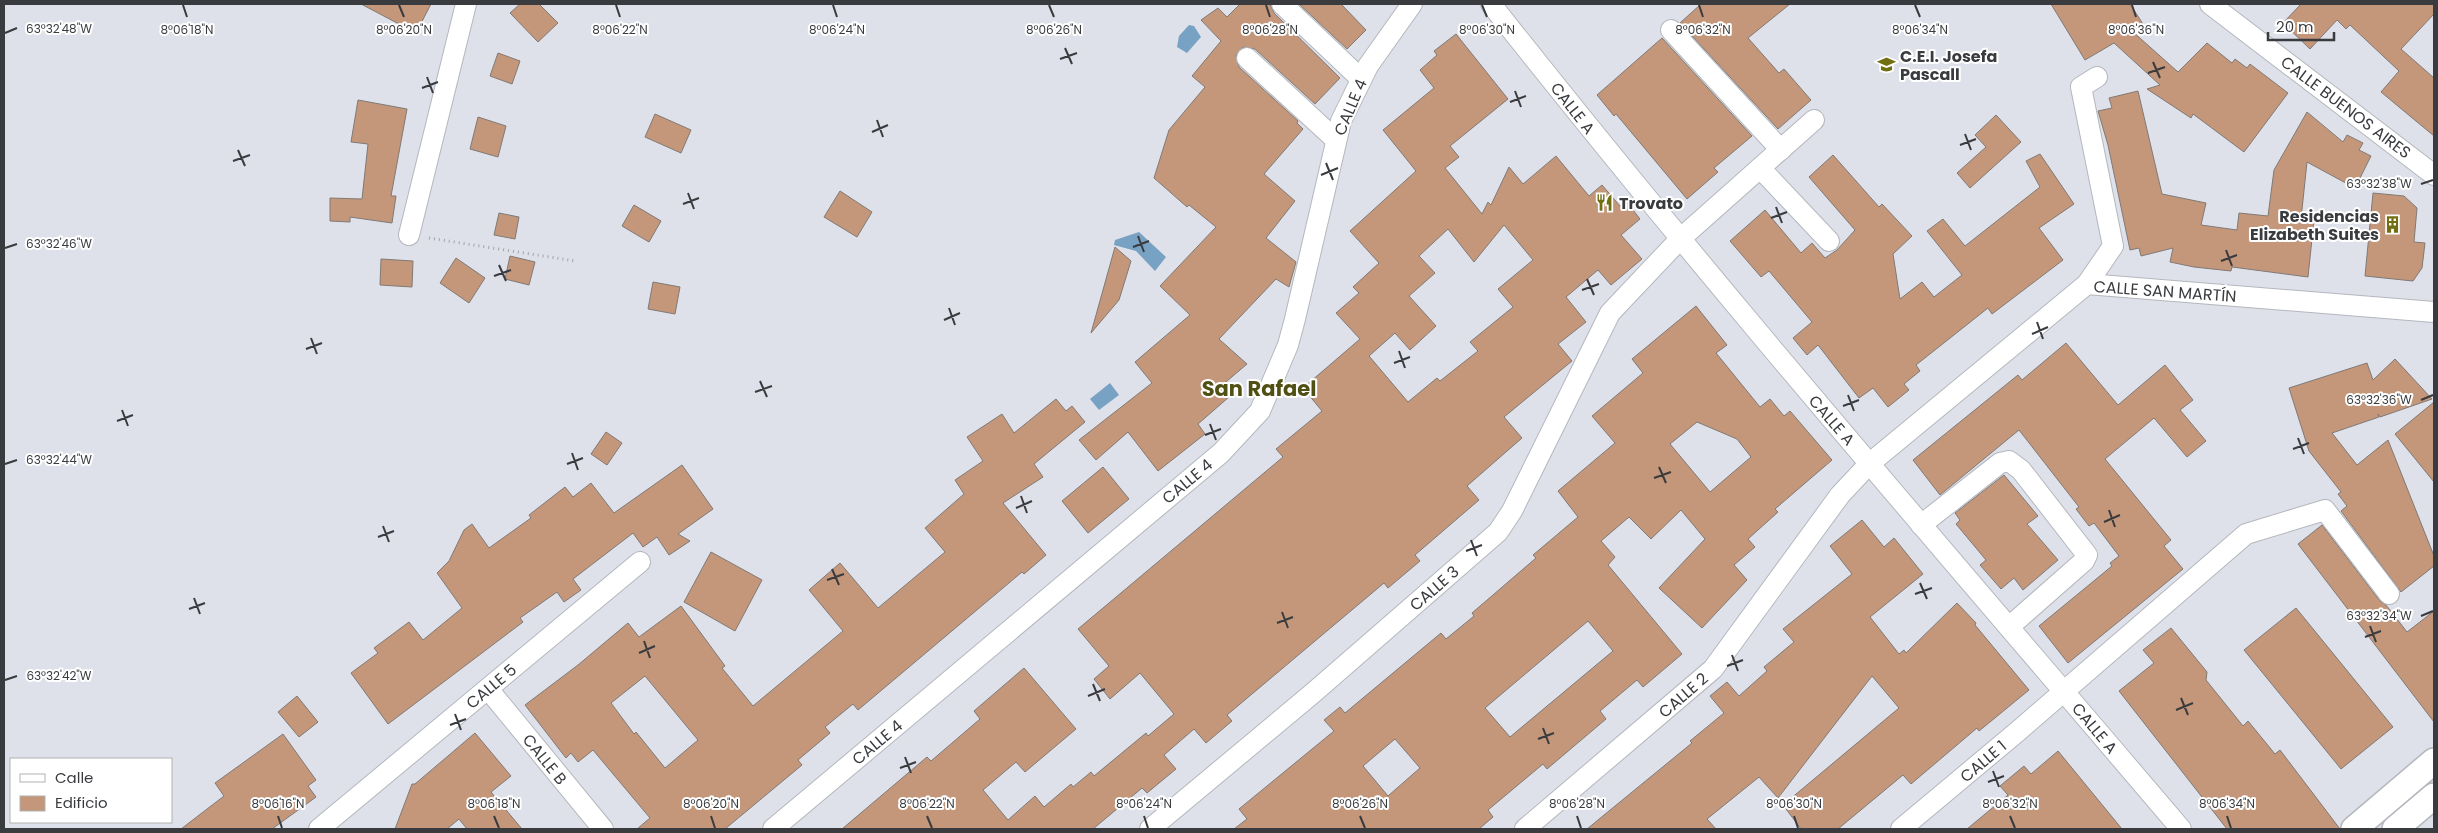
<svg xmlns="http://www.w3.org/2000/svg" width="2438" height="833" font-family="Poppins,sans-serif">
  <rect width="100%" height="100%" fill="#dee1e9"/>
  <!-- water -->
  <g fill="#78a2c3">
    <polygon points="1189,25 1194,26 1201,37 1187,53 1177,47 1179,36"/>
    <polygon points="1139,232 1166,257 1155,271 1136,251 1114,245 1115,240"/>
    <polygon points="1110,383 1119,395 1099,410 1090,399"/>
  </g>
  <!-- building -->
  <g fill="#c4977b" stroke="#807975" fill-rule="evenodd">
    <polygon points="361,4 431,4 416,33"/>
    <polygon points="520,4 539,4 558,23 538,42 510,13"/>
    <polygon points="1240,4 1270,4 1274,13 1340,78 1315,104 1255,49 1243,47 1236,55 1239,67 1298,121 1297,123 1303,129 1264,174 1295,201 1266,238 1296,262 1289,287 1276,279 1219,339 1247,364 1220,387 1229,397 1198,424 1205,434 1158,471 1128,432 1096,460 1079,440 1152,383 1135,362 1190,315 1160,286 1216,227 1189,205 1187,207 1154,178 1169,130 1205,87 1192,76 1221,41 1201,20 1218,8 1227,17"/>
    <polygon points="1299,4 1341,4 1366,30 1347,49"/>
    <polygon points="1701,4 1790,4 1748,38 1779,73 1784,69 1811,100 1778,129 1680,23"/>
    <polygon points="2051,4 2130,4 2143,24 2132,31 2178,72 2207,43 2232,63 2235,59 2247,68 2250,64 2288,93 2244,152 2193,114 2191,118 2147,89 2160,85 2114,43 2085,60"/>
    <polygon points="2301,4 2434,4 2434,14 2401,49 2434,78 2434,136 2381,92 2399,71 2350,25 2346,29 2337,20 2310,49 2283,23"/>
    <path d="M1456,34l52,65 -58,47 9,11 -14,11 37,46 6,-12 3,3 18,-38 14,17 33,-28 33,40 13,-11 18,21 6,-5 14,18 -19,16 21,24 -31,26 -13,-15 -32,27 20,25 -28,22 14,17 -68,56 18,21 -55,48 12,14 -64,55 5,6 -32,27 -4,-5 -157,132 5,6 -26,22 -12,-14 -30,26 12,14 -29,24 -5,-5 -49,41h-251l85,-72 4,4 49,-42 -6,-8 50,-43 52,61 -51,43 -9,-10 -33,28 25,30 27,-24 9,11 27,-23 2,3 18,-15 3,4 52,-43 2,3 26,-22 -34,-41 -30,26 -16,-20 15,-13 -31,-37 205,-172 -7,-8 46,-38 -19,-23 57,-49 -24,-26 23,-20 -6,-6 26,-24 -29,-32 66,-60 -33,-41 51,-42 -14,-18 17,-15 -3,-4zM1504,225l29,35 -35,29 15,18 -43,35 8,9 -38,30 -3,-3 -29,24 -39,-46 26,-23 15,17 26,-24 -27,-30 26,-23 -16,-17 29,-27 26,33z"/>
    <polygon points="1662,38 1752,136 1714,168 1718,172 1687,199 1616,114 1614,116 1597,95"/>
    <polygon points="498,53 520,61 512,84 490,76"/>
    <polygon points="2138,91 2162,194 2206,203 2201,225 2237,230 2239,213 2268,216 2274,170 2307,112 2343,142 2347,135 2363,143 2359,150 2371,156 2355,188 2307,162 2301,219 2314,220 2308,277 2232,267 2231,271 2194,267 2170,262 2173,248 2141,256 2139,248 2130,250 2108,145 2098,111 2112,108 2109,98"/>
    <polygon points="358,100 407,109 391,196 396,196 392,223 350,217 350,222 330,221 330,198 362,199 368,144 351,142"/>
    <polygon points="655,114 691,130 681,153 645,137"/>
    <polygon points="1996,115 2021,142 1970,188 1957,173 1986,147 1975,135"/>
    <polygon points="478,117 506,126 498,157 470,149"/>
    <polygon points="2040,154 2074,204 2039,228 2063,260 1992,314 1988,308 1916,365 1920,371 1904,384 1909,390 1888,407 1873,388 1859,398 1818,345 1807,355 1793,338 1812,322 1769,271 1761,277 1730,241 1765,210 1801,253 1812,243 1825,258 1837,250 1855,230 1809,177 1833,155 1879,207 1882,204 1912,236 1893,254 1900,299 1922,282 1934,297 1962,275 1927,231 1943,219 1965,246 2040,187 2026,161"/>
    <polygon points="840,191 872,212 857,237 824,217"/>
    <polygon points="2373,193 2404,196 2417,208 2414,242 2425,243 2422,268 2413,281 2365,276"/>
    <polygon points="634,205 661,221 649,242 622,226"/>
    <polygon points="499,213 519,217 515,239 494,235"/>
    <polygon points="1115,247 1131,261 1119,300 1091,333"/>
    <polygon points="510,256 535,262 529,285 505,279"/>
    <polygon points="456,258 485,278 469,303 440,283"/>
    <polygon points="381,259 413,261 412,287 380,285"/>
    <polygon points="653,282 680,287 675,314 648,309"/>
    <path d="M1696,306l31,39 -11,8 44,54 10,-8 14,17 6,-5 42,49 -57,49 3,3 -30,27 7,8 -21,18 13,15 -45,48 -43,-40 46,-49 -24,-29 -30,29 -22,-22 -28,24 14,16 -7,8 74,89 -39,33 -6,-7 -37,31 6,8 -59,50 -4,-5 -55,46 5,7 -14,12h-245l13,-10 -8,-10 95,-78 -10,-11 16,-13 5,6 96,-80 5,6 28,-23 -2,-3 64,-55 -3,-3 45,-38 -20,-26 57,-48 -23,-27 51,-43 -11,-14zM1697,422l40,17 14,18 -41,35 -40,-48zM1588,621l25,30 -103,86 -25,-29zM1395,739l25,29 -32,28 -25,-30z"/>
    <polygon points="2066,343 2118,405 2165,365 2193,400 2180,410 2206,441 2187,457 2154,418 2105,459 2171,540 2164,546 2183,569 2068,663 2039,626 2112,566 2110,563 2119,556 2094,523 2089,526 2076,509 2079,507 2019,430 1940,495 1913,460 2018,375 2022,380"/>
    <polygon points="2395,359 2432,399 2380,417 2378,414 2379,417 2332,433 2357,465 2388,440 2434,556 2434,566 2401,592 2341,511 2347,506 2338,494 2341,492 2309,451 2289,388 2367,363 2373,380"/>
    <path d="M1056,399l10,12 6,-5 13,16 -51,42 9,13 -40,26 43,52 -22,19 -2,-2 -164,138 -5,-6 -28,23 5,6 -32,27 4,5 -77,64h-88l13,-11 -57,-68 -15,12 -7,-9 -5,5 -41,-53 53,-40 50,-42 11,14 42,-31 44,60 -3,2 31,38 90,-75 -34,-41 31,-27 38,45 67,-56 -20,-24 39,-34 -9,-14 28,-19 -16,-24 35,-23 12,19zM645,676l53,64 -33,28 -29,-36 -2,2 -23,-31z"/>
    <polygon points="2434,402 2434,482 2395,434"/>
    <polygon points="606,432 622,443 607,465 591,454"/>
    <polygon points="682,465 713,509 678,534 690,541 669,555 657,537 643,547 633,533 573,579 581,590 564,602 557,592 520,618 523,622 388,724 351,673 378,653 374,648 409,622 423,640 462,608 437,573 449,561 464,530 472,524 489,548 531,518 529,515 565,487 573,497 591,483 614,513"/>
    <polygon points="1103,467 1129,499 1088,533 1062,501"/>
    <polygon points="2004,475 2038,516 2027,524 2058,560 2023,590 2014,578 2001,589 1980,565 1986,560 1956,524 1960,520 1955,513"/>
    <polygon points="1862,520 1884,547 1894,538 1923,574 1870,617 1899,654 1904,650 1906,653 1957,603 1976,623 1975,625 2029,690 1979,731 1977,728 1911,784 1903,775 1838,829 1801,829 1783,805 1899,708 1872,676 1778,798 1759,777 1707,819 1716,829 1587,829 1692,743 1690,741 1724,713 1710,696 1727,682 1739,696 1767,671 1764,667 1794,642 1783,629 1852,574 1830,546"/>
    <polygon points="2322,525 2380,601 2386,605 2407,632 2434,611 2434,722 2298,544"/>
    <polygon points="711,552 762,580 735,631 684,602"/>
    <polygon points="2296,608 2393,727 2341,769 2244,650"/>
    <polygon points="2171,628 2207,672 2206,680 2243,726 2248,721 2275,754 2280,750 2340,829 2227,829 2119,691 2154,663 2143,650"/>
    <polygon points="297,696 318,722 299,737 278,712"/>
    <polygon points="475,733 511,776 491,792 522,829 467,829 459,819 447,829 395,829 412,784 415,784"/>
    <polygon points="283,734 316,780 308,786 316,797 272,829 181,829 224,796 215,783"/>
    <polygon points="2058,751 2122,829 1967,829 2008,795 2000,786 2024,766 2031,774"/>
  </g>
  <g fill="none" stroke-linecap="round" stroke-linejoin="round">
    <defs>
      <g id="minor">
        <polyline points="1282,4 1361,79"/>
        <path d="M1491,4c222,282 458,552 690,825"/>
        <polyline points="2210,4 2434,175"/>
        <polyline points="1671,30 1781,150"/>
        <polyline points="1247,58 1336,140"/>
        <polyline points="1760,168 1829,241"/>
        <polyline points="409,235 466,4"/>
        <polyline points="2087,284 2113,246 2081,87 2097,77"/>
        <polyline points="1921,525 2000,463 2009,461 2021,470 2087,555 2084,561 2009,627"/>
        <polyline points="488,689 603,829"/>
        <polyline points="319,829 640,562"/>
        <polyline points="773,829 1221,453 1260,411 1288,345 1295,319 1341,121 1368,66 1412,4"/>
        <polyline points="1150,829 1313,693 1498,532 1512,511 1610,313 1680,239 1814,120"/>
        <polyline points="1525,829 1713,669 1840,495 1869,464 2087,284 2434,312"/>
        <polyline points="1901,829 2017,732 2246,534 2325,510 2389,594"/>
      </g>
      <g id="tertiary">
        <polyline points="2354,829 2434,761"/>
        <polyline points="2395,829 2434,796"/>
      </g>
    </defs>
    <!-- minor casing -->
    <use href="#minor" stroke="#b4b7bd" stroke-width="22"/>
    <!-- tertiary casing -->
    <use href="#tertiary" stroke="#b4b7bd" stroke-width="28"/>
    <!-- path -->
    <polyline stroke="#a1a4aa" stroke-width="3" stroke-dasharray="1 4" stroke-linecap="butt" points="429,238 575,261"/>
    <!-- minor -->
    <use href="#minor" stroke="#fff" stroke-width="20"/>
    <!-- tertiary -->
    <use href="#tertiary" stroke="#fff" stroke-width="25"/>
  </g>
  <!-- ticks -->
  <path fill="none" stroke="#393b3e" stroke-width="2" d="M183,5l4,12M399,5l5,12M616,5l4,12M833,5l4,12M1049,5l5,12M1266,5l4,12M1482,5l5,12M1699,5l4,12M1915,5l5,12M2132,5l4,12M5,33l12,-5M1065,48l7,16M1060,59l17,-6M2153,62l7,16M2148,73l17,-6M427,77l6,16M422,88l16,-6M1515,91l6,16M1510,102l16,-6M877,120l6,17M872,132l16,-7M1965,134l6,16M1960,145l16,-6M238,150l7,16M233,161l17,-6M1326,163l7,17M1321,175l17,-7M2421,184l12,-4M688,193l6,16M683,204l16,-6M1776,207l6,16M1771,218l16,-6M1138,236l6,16M1133,247l16,-6M5,248l12,-4M2226,250l6,16M2221,261l16,-6M499,265l7,16M494,276l17,-6M1587,279l7,16M1582,290l17,-6M949,308l6,17M944,320l16,-7M2037,322l6,17M2032,334l16,-7M311,338l6,16M306,349l16,-6M1399,351l6,17M1394,363l16,-6M760,381l7,16M755,392l17,-6M1848,395l6,16M2421,400l12,-5M1843,406l16,-6M122,410l6,16M117,421l16,-6M1210,424l6,16M1205,435l16,-6M2298,438l6,16M2293,449l16,-6M572,453l6,17M5,464l12,-4M567,464l16,-6M1659,467l7,16M1654,478l17,-6M1021,496l6,17M1016,508l16,-7M2109,510l6,17M2104,522l16,-7M383,526l6,16M378,537l16,-6M1471,540l6,16M1466,551l16,-6M832,569l7,16M827,580l17,-6M1920,583l7,16M1915,594l17,-6M194,598l6,16M189,609l16,-6M1282,612l6,16M2421,616l12,-5M1277,623l16,-6M2370,626l6,16M2365,637l16,-6M644,641l6,17M639,653l16,-7M1732,655l6,16M1727,666l16,-6M5,680l12,-4M1093,684l7,17M1088,696l17,-7M2181,698l7,17M2176,710l17,-7M455,714l6,16M450,725l16,-6M1543,728l6,16M1538,739l16,-6M905,757l6,16M900,768l16,-6M1993,771l6,16M1988,782l16,-6M278,816l4,12M494,816l5,12M711,816l4,12M927,816l5,12M1144,816l4,12M1360,816l5,12M1577,816l4,12M1794,816l4,12M2010,816l5,12M2227,816l4,12"/>
  <!-- icons -->
  <defs>
    <symbol id="school-bare" viewBox="-9 -9 18 18"><path d="M0-5L7-2L0 1L-7-2ZM-4 1L0 2.5L4 1V4Q0 6-4 4Z" fill="#716f12" stroke="#fff" stroke-width="2.5" paint-order="stroke"/></symbol>
    <symbol id="restaurant-bare" viewBox="-9 -9 18 18"><path d="M-5-6h1v4h1v-4h1v4h1v-4h1v5L-1.5 .5V6h-2V.5L-5-1ZM5-6V6H3V1.5H1.5Q1.5-4 5-6Z" fill="#716f12" stroke="#fff" stroke-width="2.5" paint-order="stroke"/></symbol>
    <symbol id="building-bare" viewBox="-9 -9 18 18"><path d="M-4-6H4V6H1V3H-1V6H-4ZM-2.5-4.3h1.7v1.8h-1.7ZM.8-4.3h1.7v1.8H.8ZM-2.5-1h1.7V.8h-1.7ZM.8-1h1.7V.8H.8Z" fill="#716f12" stroke="#fff" stroke-width="2.5" paint-order="stroke"/></symbol>
  </defs>
  <g fill-rule="evenodd">
    <use href="#school-bare" x="1874" y="52" width="25" height="25"/>
    <use href="#restaurant-bare" x="1592" y="190" width="25" height="25"/>
    <use href="#building-bare" x="2380" y="212" width="25" height="25"/>
  </g>
  <g text-anchor="middle" stroke-width="4" stroke-linejoin="round" paint-order="stroke">
    <!-- poi labels -->
    <g font-size="16" font-weight="bold" fill="#393b3e" stroke="#fff" text-anchor="start">
      <text x="1900" y="62">C.E.I. Josefa<tspan x="1900" dy="18">Pascall</tspan></text>
      <text x="1619" y="209">Trovato</text>
      <text x="2379" y="222" text-anchor="end">Residencias<tspan x="2379" dy="18">Elizabeth Suites</tspan></text>
    </g>
    <!-- street labels -->
    <g font-size="16" fill="#393b3e" stroke="#fff">
      <text transform="translate(1350 107) rotate(-67)" y="6">CALLE 4</text>
      <text transform="translate(2346 107) rotate(37)" y="6">CALLE BUENOS AIRES</text>
      <text transform="translate(1573 108) rotate(52)" y="6">CALLE A</text>
      <text transform="translate(2165 291) rotate(4)" y="6">CALLE SAN MARTÍN</text>
      <text transform="translate(1832 420) rotate(49)" y="6">CALLE A</text>
      <text transform="translate(1187 481) rotate(-40)" y="6">CALLE 4</text>
      <text transform="translate(1434 588) rotate(-41)" y="6">CALLE 3</text>
      <text transform="translate(491 686) rotate(-40)" y="6">CALLE 5</text>
      <text transform="translate(1683 695) rotate(-41)" y="6">CALLE 2</text>
      <text transform="translate(2095 728) rotate(50)" y="6">CALLE A</text>
      <text transform="translate(877 742) rotate(-40)" y="6">CALLE 4</text>
      <text transform="translate(545 759) rotate(51)" y="6">CALLE B</text>
      <text transform="translate(1983 761) rotate(-40)" y="6">CALLE 1</text>
    </g>
    <!-- district labels -->
    <g font-size="21" font-weight="bold" fill="#515014" stroke="#fff">
      <text x="1259" y="396">San Rafael</text>
    </g>
  </g>
  <g font-size="12" text-anchor="middle" fill="#393b3e" stroke="#fff" stroke-width="4" stroke-linejoin="round" paint-order="stroke">
    <text x="59" y="33">63°32'48"W</text>
    <text x="187" y="34">8°06'18"N</text>
    <text x="404" y="34">8°06'20"N</text>
    <text x="620" y="34">8°06'22"N</text>
    <text x="1920" y="34">8°06'34"N</text>
    <text x="837" y="34">8°06'24"N</text>
    <text x="1054" y="34">8°06'26"N</text>
    <text x="1270" y="34">8°06'28"N</text>
    <text x="1487" y="34">8°06'30"N</text>
    <text x="1703" y="34">8°06'32"N</text>
    <text x="2136" y="34">8°06'36"N</text>
    <text x="2379" y="188">63°32'38"W</text>
    <text x="59" y="248">63°32'46"W</text>
    <text x="2379" y="404">63°32'36"W</text>
    <text x="59" y="464">63°32'44"W</text>
    <text x="2379" y="620">63°32'34"W</text>
    <text x="59" y="680">63°32'42"W</text>
    <text x="278" y="808">8°06'16"N</text>
    <text x="494" y="808">8°06'18"N</text>
    <text x="711" y="808">8°06'20"N</text>
    <text x="927" y="808">8°06'22"N</text>
    <text x="1144" y="808">8°06'24"N</text>
    <text x="1360" y="808">8°06'26"N</text>
    <text x="1577" y="808">8°06'28"N</text>
    <text x="1794" y="808">8°06'30"N</text>
    <text x="2010" y="808">8°06'32"N</text>
    <text x="2227" y="808">8°06'34"N</text>
  </g>
  <!-- border -->
  <rect width="2438" height="833" fill="none" stroke="#393b3e" stroke-width="10"/>
  <!-- legend -->
  <rect x="10" y="758" width="162" height="65" fill="#ffffff" stroke="#b0b1b2"/>
  <rect x="20" y="774" width="25" height="8" fill="#ffffff" stroke="#b0b1b2"/>
  <text x="55" y="783" font-size="15" fill="#393b3e">Calle</text>
  <rect x="20" y="796" width="25" height="15" fill="#c4977b" stroke="#b0b1b2"/>
  <text x="55" y="808" font-size="15" fill="#393b3e">Edificio</text>
  <!-- scale -->
  <path d="M2268 32v8h66v-8" fill="none" stroke="#393b3e" stroke-width="2.5"/>
  <text x="2276" y="32" font-size="15" fill="#393b3e" stroke="#ffffff" stroke-width="4" paint-order="stroke">20 m</text>
</svg>
